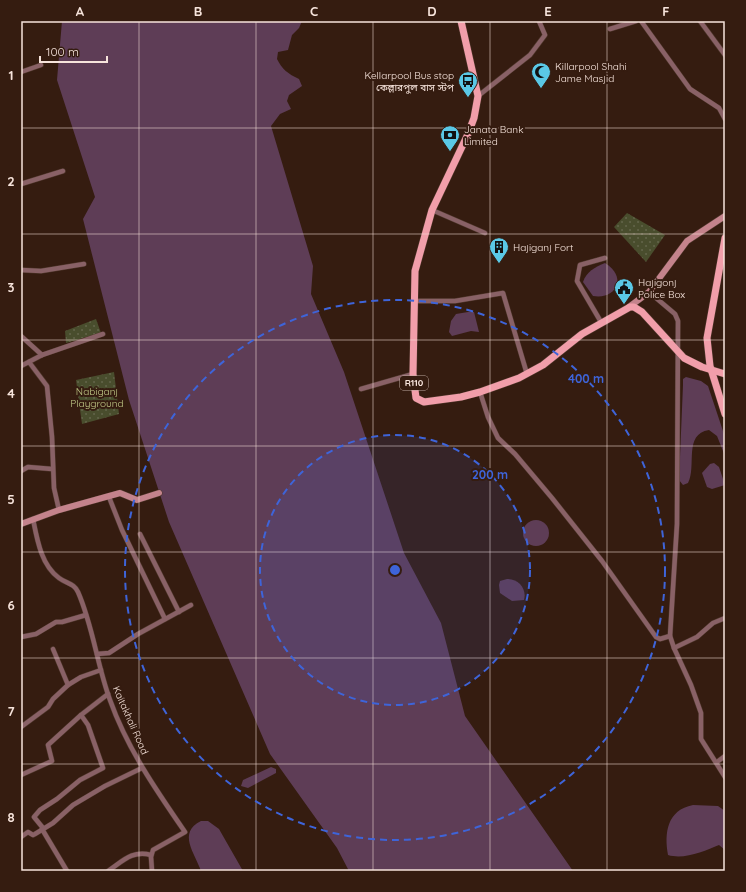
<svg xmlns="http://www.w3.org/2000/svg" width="746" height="892" font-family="Quicksand,'Noto Sans Bengali',sans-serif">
  <defs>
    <pattern id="park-dots" width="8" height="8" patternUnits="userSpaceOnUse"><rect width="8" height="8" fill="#494d2d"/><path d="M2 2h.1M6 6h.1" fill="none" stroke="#64664b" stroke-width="1.8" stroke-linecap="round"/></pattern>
  </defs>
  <rect width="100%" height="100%" fill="#351c10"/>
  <!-- park -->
  <g fill="url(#park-dots)">
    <polygon points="627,213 665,235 646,262 614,227"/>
    <polygon points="96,319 101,333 66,343 65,331"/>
    <polygon points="114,372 119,414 82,424 76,380"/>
  </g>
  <!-- water -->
  <g fill="#5e3d56">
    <path d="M62,21h240l-3,7 -7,7 -4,15 -10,2 -1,7c5,10 11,15 22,20l3,7 -13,9 -2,6 4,8 -11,5 -9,12 42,140 -2,28 33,78 60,181 37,70 24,93 108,155h-224l-12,-23 -67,-94 -101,-232 -40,-122 -46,-181 12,-22 -38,-117z"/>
    <path d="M605,263c23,14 11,37 -12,33l-10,-14c3,-10 12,-15 22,-19z"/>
    <polygon points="468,312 474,312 479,332 471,331 452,336 449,332 451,321 456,314"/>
    <path d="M686,377l15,4 7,5 17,51v19l-8,-20 -8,-6c-26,4 -12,36 -21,53l-5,2 -4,-5 4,-95v-6z"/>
    <polygon points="710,464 714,463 719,467 725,485 712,489 707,487 702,473"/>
    <circle cx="536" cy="533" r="13"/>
    <path d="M507,579c12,0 20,10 17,21l-12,1 -12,-8 -1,-8 1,-4z"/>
    <polygon points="271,767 276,769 276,773 248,788 241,786 243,780"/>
    <path d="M693,805l25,1 7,5v39l-6,-5c-14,6 -35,15 -51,10 -4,-22 -1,-45 25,-50z"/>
    <path d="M201,821h7l11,8 24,42h-42c-6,-18 -24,-38 0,-50z"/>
  </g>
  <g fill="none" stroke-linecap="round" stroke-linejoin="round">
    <defs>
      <g id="street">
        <polyline points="641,21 690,89 719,108 725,119"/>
        <polyline points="700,21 725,55"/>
        <polyline points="610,29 636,21"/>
        <polyline points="21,72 41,65"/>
        <polyline points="478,96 530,55 545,35 539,21"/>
        <polyline points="21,184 63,171"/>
        <polyline points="432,210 485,233"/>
        <polyline points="21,270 41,271 84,264"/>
        <polyline points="413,301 455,301 503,293 527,374"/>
        <polyline points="601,322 577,281 580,265 605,258"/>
        <polyline points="21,336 42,355"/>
        <polyline points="29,362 47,386 52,437 54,488 59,510"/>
        <polyline points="21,366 42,355 103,334"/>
        <polyline points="361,389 413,374"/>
        <polyline points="480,392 488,417 498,438 515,454 552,498 602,561 656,637 660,639 670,636 677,524 678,321 675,314 649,292"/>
        <polyline points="21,471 28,467 52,469"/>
        <polyline points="109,497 122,530 165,619"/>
        <path d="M33,519c4,20 8,46 26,59 8,6 15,5 19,14 15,34 19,73 32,108 17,48 46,90 75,132l-32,18 -2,7 1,14"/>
        <polyline points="140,534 179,612"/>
        <polyline points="670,636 674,648 697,637 713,623 725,618"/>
        <polyline points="21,637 36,634 56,622 62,622 86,615"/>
        <polyline points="674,648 691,685 701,713 701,739 725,777"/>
        <polyline points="53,649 68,685"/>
        <polyline points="97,654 109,653 138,634 191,605"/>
        <polyline points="21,727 48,707 53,699 68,685 81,677 101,670"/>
        <polyline points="717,762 725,756"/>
        <polyline points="21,775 52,761 48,745 81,715 108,694"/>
        <polyline points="43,828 34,817 40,810 57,799 80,780 103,768 88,725 81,715"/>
        <polyline points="42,829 67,871"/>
        <polyline points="21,837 28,832 33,835 35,834 53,823 73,805 105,786 142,768"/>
        <path d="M108,871c15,-10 24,-21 43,-16"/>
      </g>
      <g id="secondary">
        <polyline points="629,307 649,292 687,241 725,216"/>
        <polyline points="21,524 59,510 120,493 137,500 159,493"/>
      </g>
      <g id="primary">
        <polyline points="461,21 478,96 474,118 468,134 432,210 415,271 413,374 416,398 424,402 461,397 480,392 519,378 543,365 582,334 630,307 634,307 642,312 684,358 702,367 725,374"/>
        <polyline points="725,238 707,338 710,366 725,414"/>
      </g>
    </defs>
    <!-- street casing -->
    <use href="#street" stroke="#50382d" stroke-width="5.5"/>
    <!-- secondary casing -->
    <use href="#secondary" stroke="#50382d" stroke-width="7"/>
    <!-- primary casing -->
    <use href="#primary" stroke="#50382d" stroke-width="8"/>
    <!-- street -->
    <use href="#street" stroke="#896166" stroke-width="4.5"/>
    <!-- secondary -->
    <use href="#secondary" stroke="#c4838c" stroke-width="6"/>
    <!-- primary -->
    <use href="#primary" stroke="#f19eaa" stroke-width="7"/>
  </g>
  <!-- grid -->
  <path fill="none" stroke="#f7e4dc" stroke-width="1" stroke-opacity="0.55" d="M139,21v850M256,21v850M373,21v850M490,21v850M607,21v850M21,128h704M21,234h704M21,340h704M21,446h704M21,552h704M21,658h704M21,764h704"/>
  <!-- distance rings -->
  <circle cx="395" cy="570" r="135" fill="#3e64d9" fill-opacity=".12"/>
  <g fill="none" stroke="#3e64d9" stroke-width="2" stroke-dasharray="7 5">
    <circle cx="395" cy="570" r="135"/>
    <circle cx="395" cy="570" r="270"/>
  </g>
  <!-- icons -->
  <defs>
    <symbol id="mosque-pin" viewBox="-11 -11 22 30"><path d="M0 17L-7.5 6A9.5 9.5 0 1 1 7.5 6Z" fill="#5ac8e6" stroke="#351c10"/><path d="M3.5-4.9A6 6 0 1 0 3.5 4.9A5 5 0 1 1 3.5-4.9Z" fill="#111"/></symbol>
    <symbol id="bus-pin" viewBox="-11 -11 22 30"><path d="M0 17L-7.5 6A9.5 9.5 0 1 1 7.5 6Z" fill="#5ac8e6" stroke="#351c10"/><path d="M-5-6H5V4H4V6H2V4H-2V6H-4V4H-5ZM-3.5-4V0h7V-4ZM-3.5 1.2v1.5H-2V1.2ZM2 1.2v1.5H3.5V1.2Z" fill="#111"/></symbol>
    <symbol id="bank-pin" viewBox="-11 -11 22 30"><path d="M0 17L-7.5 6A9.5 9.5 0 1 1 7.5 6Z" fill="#5ac8e6" stroke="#351c10"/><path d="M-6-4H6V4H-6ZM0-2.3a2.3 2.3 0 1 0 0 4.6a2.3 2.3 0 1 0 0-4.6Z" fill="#111"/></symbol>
    <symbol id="building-pin" viewBox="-11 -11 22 30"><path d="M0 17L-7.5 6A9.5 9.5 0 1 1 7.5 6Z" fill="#5ac8e6" stroke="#351c10"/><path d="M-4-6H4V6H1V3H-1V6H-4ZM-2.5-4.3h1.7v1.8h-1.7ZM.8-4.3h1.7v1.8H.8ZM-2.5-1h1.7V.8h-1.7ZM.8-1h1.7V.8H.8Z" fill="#111"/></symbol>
    <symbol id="civic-pin" viewBox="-11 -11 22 30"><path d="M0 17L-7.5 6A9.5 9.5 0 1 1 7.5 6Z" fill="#5ac8e6" stroke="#351c10"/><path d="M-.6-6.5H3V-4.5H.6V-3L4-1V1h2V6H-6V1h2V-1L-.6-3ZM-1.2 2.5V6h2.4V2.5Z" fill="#111"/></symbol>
  </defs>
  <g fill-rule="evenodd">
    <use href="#mosque-pin" x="530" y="61" width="22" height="30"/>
    <use href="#bus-pin" x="457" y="70" width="22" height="30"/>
    <use href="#bank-pin" x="439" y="124" width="22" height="30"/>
    <use href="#building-pin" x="488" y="236" width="22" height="30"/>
    <use href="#civic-pin" x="613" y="277" width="22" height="30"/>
  </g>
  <g text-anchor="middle" stroke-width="4" stroke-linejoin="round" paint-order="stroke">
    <!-- shield labels -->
    <rect fill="#351c10" stroke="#bda89f" stroke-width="1" x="400" y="376" width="28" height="14" rx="3"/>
    <g font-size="9" font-weight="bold" fill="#f7e4dc">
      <text x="414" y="386">R110</text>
    </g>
    <!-- poi labels -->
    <g font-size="10" fill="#f7e4dc" stroke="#351c10" text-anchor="start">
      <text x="555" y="70">Killarpool Shahi<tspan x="555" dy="12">Jame Masjid</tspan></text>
      <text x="454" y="79" text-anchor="end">Kellarpool Bus stop<tspan x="454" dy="12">কেল্লারপুল বাস স্টপ</tspan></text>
      <text x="464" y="133">Janata Bank<tspan x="464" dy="12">Limited</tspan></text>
      <text x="513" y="251">Hajiganj Fort</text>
      <text x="638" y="286">Hajigonj<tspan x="638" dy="12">Police Box</tspan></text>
    </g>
    <!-- park labels -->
    <g font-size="10" fill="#c2cb88" stroke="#351c10">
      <text x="97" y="395">Nabiganj<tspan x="97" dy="12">Playground</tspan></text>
    </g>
    <!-- street labels -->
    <g font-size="10" fill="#f7e4dc" stroke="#351c10">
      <text transform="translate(131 720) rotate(66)" y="4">Kaitakhali Road</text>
    </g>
  </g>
  <circle cx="395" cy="570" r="6" fill="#3e64d9" stroke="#351c10" stroke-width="2"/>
  <g font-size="12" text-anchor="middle" font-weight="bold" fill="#3e64d9" stroke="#351c10" stroke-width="4" stroke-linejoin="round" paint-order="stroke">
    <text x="586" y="383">400 m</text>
    <text x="490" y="479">200 m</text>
  </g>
  <!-- border -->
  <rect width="746" height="892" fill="none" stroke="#351c10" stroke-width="44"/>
  <!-- scale -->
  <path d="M40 56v6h67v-6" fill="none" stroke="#f7e4dc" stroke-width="2"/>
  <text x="46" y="56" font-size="12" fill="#f7e4dc" stroke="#351c10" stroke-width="3" paint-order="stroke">100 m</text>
  <rect x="22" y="22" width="702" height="848" fill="none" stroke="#f7e4dc" stroke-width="1.5"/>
  <g font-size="13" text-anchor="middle" font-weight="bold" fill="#f7e4dc">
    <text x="80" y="16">A</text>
    <text x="198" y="16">B</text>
    <text x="314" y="16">C</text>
    <text x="432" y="16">D</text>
    <text x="548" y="16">E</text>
    <text x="666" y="16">F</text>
    <text x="11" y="80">1</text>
    <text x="11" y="186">2</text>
    <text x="11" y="292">3</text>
    <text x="11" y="398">4</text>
    <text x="11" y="504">5</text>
    <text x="11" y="610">6</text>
    <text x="11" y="716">7</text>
    <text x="11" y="822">8</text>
  </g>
</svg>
